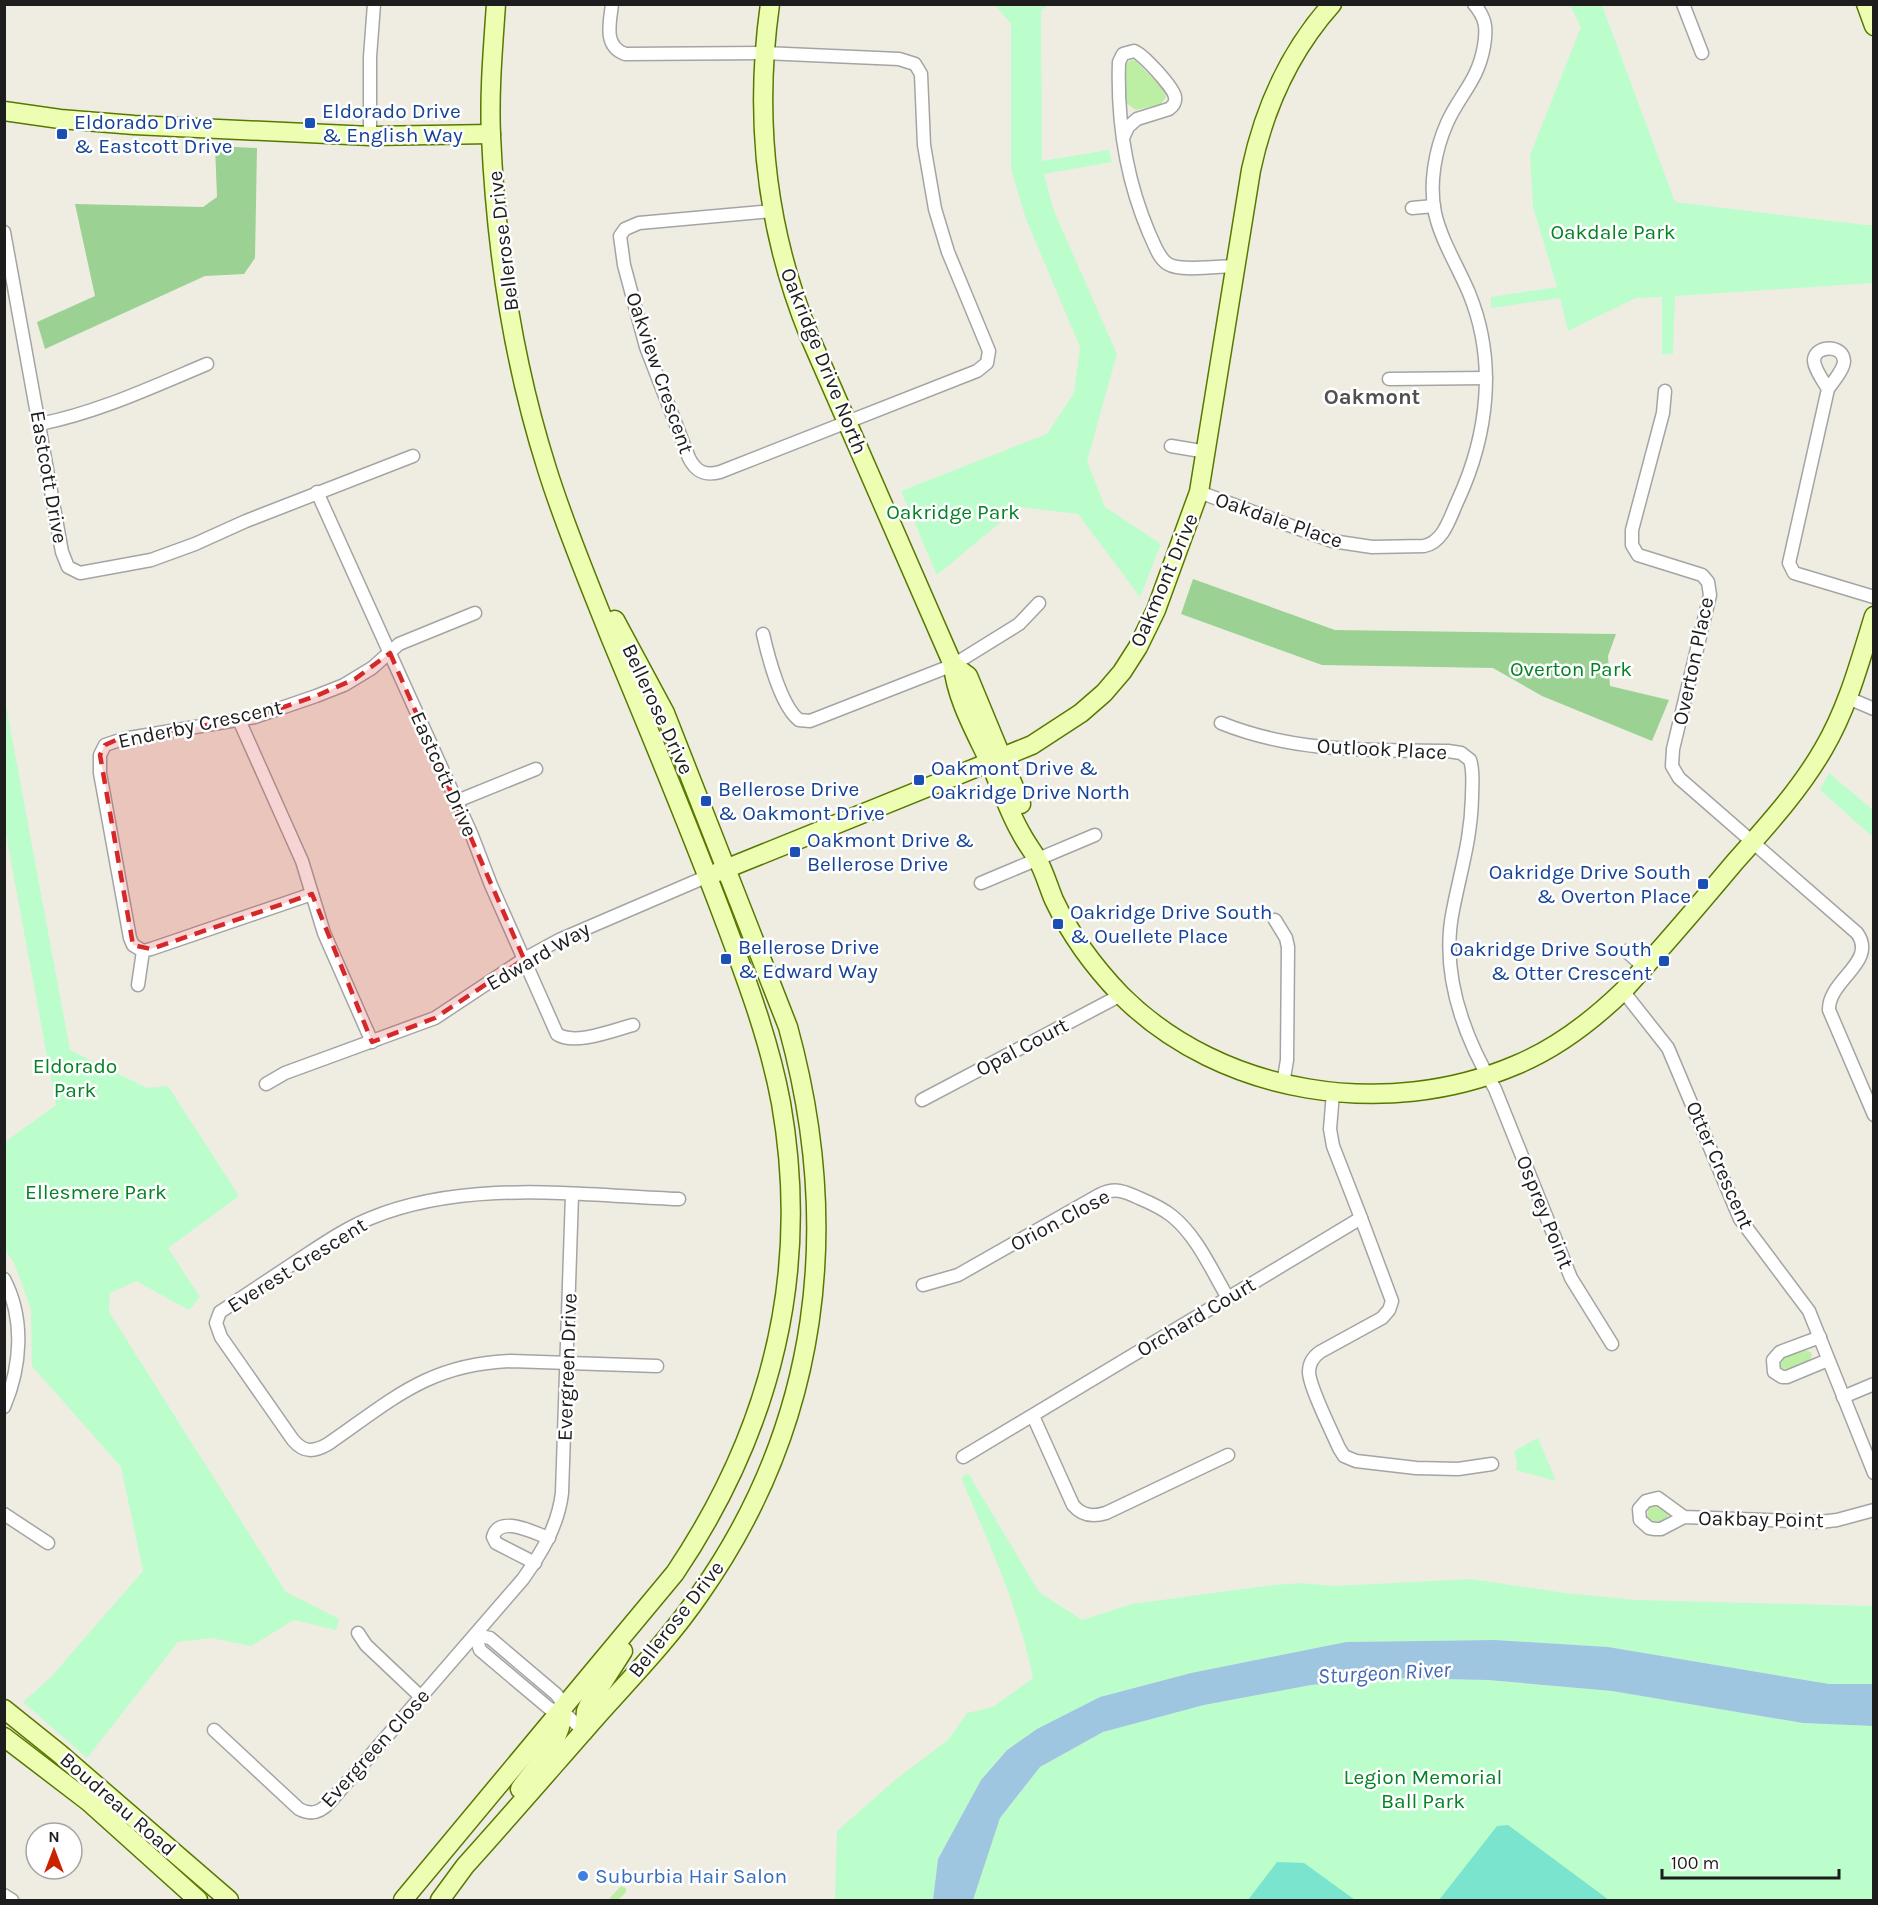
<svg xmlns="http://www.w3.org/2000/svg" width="1878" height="1905" font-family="Karla,sans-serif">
  <rect width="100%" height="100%" fill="#efede2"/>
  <!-- grass -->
  <g fill="#bceea4">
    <polygon points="1131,60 1136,61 1163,89 1166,97 1161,104 1136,110 1126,103 1124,65"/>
    <polygon points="1803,1350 1811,1352 1812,1356 1809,1361 1787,1370 1780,1368 1782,1359"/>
    <polygon points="1654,1505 1659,1505 1668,1513 1668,1516 1660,1522 1650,1521 1647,1517 1649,1507"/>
    <polygon points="621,1886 626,1888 626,1892 618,1900 608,1900"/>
  </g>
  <!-- forest -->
  <g fill="#9bd294">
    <polygon points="215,146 257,148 255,258 244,274 205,276 45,349 37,322 95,296 75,204 203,207 217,197"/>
    <polygon points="1193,579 1335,630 1616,634 1608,656 1610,686 1669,700 1652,741 1542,696 1493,668 1322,665 1181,614"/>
  </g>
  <!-- park -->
  <g fill="#bcfdcc">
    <polygon points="995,5 1048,5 1041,11 1042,161 1109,150 1112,162 1044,174 1054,211 1117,354 1087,461 1105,507 1161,544 1140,597 1078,514 1019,507 937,575 901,491 1047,434 1074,393 1080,347 1026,219 1011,169 1011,24"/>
    <polygon points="1570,5 1602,5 1675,202 1865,225 1873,225 1873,283 1675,296 1673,354 1662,354 1662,297 1636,298 1568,331 1560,298 1491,308 1491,297 1557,287 1533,207 1530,155 1581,27"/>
    <polygon points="5,700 70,1050 147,1088 168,1086 239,1196 168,1248 200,1297 189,1310 136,1281 110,1293 109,1312 286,1592 339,1619 336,1630 294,1620 251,1646 211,1638 178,1642 87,1758 23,1702 50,1678 143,1571 121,1467 32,1366 31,1309 14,1263 5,1249 5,1142 56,1105 5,829"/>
    <polygon points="1829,773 1873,810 1873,837 1820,790"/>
    <polygon points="1538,1438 1556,1481 1516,1470 1517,1461 1514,1451"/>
    <path d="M968,1473l71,119 43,28 50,-16 133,-18 35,-3 35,3 136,-7 94,14 71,7 237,6v78h-44l-221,-37 -113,-7 -149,2 -155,31 -91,24 -93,52 -26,31 -43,79 -5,41h-98l2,-69 58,-51 53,-40 19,-27 26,-6 40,-29c-14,-70 -44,-135 -72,-200z"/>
    <polygon points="1396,1678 1488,1680 1612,1691 1803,1723 1873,1726 1873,1900 973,1900 1000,1818 1040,1767 1103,1732 1204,1705 1311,1685"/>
  </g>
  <!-- pitch -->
  <g fill="#7ae4ce">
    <polygon points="1508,1825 1609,1900 1439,1900 1497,1826"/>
    <polygon points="1277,1862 1304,1863 1355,1900 1248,1900"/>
  </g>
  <!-- water -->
  <polygon fill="#9fc6e0" points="1495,1640 1608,1647 1829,1684 1873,1684 1873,1726 1803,1723 1612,1691 1488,1680 1396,1678 1311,1685 1204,1705 1103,1732 1040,1767 1000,1818 973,1900 933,1900 938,1859 981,1780 1007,1750 1037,1729 1100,1697 1191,1673 1346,1642"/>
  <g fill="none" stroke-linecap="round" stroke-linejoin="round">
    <defs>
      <g id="street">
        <path d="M612,4c-2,19 -9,42 13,50l139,-1 135,6 16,5 6,10 3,71 11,64 13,43 41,99 -2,12 -10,8 -257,101c-15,4 -24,0 -31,-14l-43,-111 -22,-82 -4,-29 5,-7 14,-6 133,-12"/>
        <polyline points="1683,4 1702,53"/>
        <polyline points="370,136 370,57 374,4"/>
        <path d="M1123,138l5,-11 9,-8 32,-10c4,-3 7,-6 6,-12 -1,-9 -33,-44 -41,-46l-11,3 -4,8c-2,59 7,117 30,171 5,10 9,25 19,31 12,8 53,2 68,2"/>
        <polyline points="1412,208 1434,206"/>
        <polyline points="4,232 62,552 68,567 80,573 151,560 195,544 246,521 413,456"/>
        <polyline points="1389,379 1486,378"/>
        <path d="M1828,389c-4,-7 -14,-20 -14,-29 1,-15 29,-16 30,1 0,8 -11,21 -16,28l-39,174 5,10 80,24"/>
        <path d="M1665,391l-2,22 -31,117v15l6,10 64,20 6,7 2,13 -37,154 -1,17 7,12 178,155c21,29 -29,47 -28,77l45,105"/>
        <path d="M40,424c59,-12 112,-37 167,-60"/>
        <polyline points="1171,446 1207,452"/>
        <path d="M317,492l154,341 20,52 66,149c17,12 57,-4 76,-9"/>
        <path d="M1199,492l133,49 40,6 52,-1c20,-4 26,-29 34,-46 30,-65 39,-139 11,-207 -11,-26 -28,-53 -34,-80 -6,-29 0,-63 12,-90 13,-29 31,-42 37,-77 3,-18 2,-28 -10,-42"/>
        <path d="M763,634c5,22 18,72 36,86l11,1 143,-56 66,-41 20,-21"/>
        <polyline points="1848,698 1874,709"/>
        <polyline points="239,720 302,861 324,933 372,1042"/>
        <path d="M1221,723c74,30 149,27 227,28l13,2 9,7c4,12 2,25 2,37 -1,42 -11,72 -19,113 -13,63 10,125 42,179l76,189 41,66"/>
        <polyline points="457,801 536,769"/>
        <polyline points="981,883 1095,835"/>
        <polyline points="1275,920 1286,938 1288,947 1287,1060 1283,1084"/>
        <polyline points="143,951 133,945 130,938 100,773 100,755 105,745 123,739 255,717 316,696 344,685 372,668 399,644 475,613"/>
        <polyline points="1626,951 1645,968"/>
        <polyline points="138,985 143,951 151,949 312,894"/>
        <polyline points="1623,991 1668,1048 1740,1219 1809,1311 1874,1473"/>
        <polyline points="266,1084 285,1073 435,1018 524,959 559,940 708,876"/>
        <polyline points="922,1100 1121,995"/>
        <path d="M1361,1218l31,83 -3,9 -7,8 -62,34c-7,5 -11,11 -11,20 0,14 23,60 30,76l5,8 12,5 60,7 42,1 34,-5"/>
        <path d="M4,1279c21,40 17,88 0,128"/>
        <path d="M923,1285l35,-10 141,-80c16,-8 25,-4 40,3 12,5 23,10 33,18 25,20 40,55 56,82"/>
        <polyline points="1820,1337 1780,1352 1773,1360 1774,1372 1782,1377 1787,1377 1828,1360"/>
        <path d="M657,1366l-146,-5c-83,3 -119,39 -183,83 -14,8 -24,9 -35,-4l-72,-103 -5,-14 4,-11c27,-18 54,-36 80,-53 23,-15 46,-31 71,-41 96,-39 207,-23 308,-19"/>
        <polyline points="1843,1397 1874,1384"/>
        <path d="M1033,1416l40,89c9,11 20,12 33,8l122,-58"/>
        <polyline points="963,1457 1361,1218 1333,1146 1330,1129 1333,1093"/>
        <polyline points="4,1514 48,1543"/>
        <polyline points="1684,1517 1658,1498 1646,1501 1639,1509 1640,1520 1649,1528 1655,1529 1661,1529 1684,1517 1820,1522 1837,1520 1874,1510"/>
        <path d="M535,1563l-39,-20 -3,-6c6,-23 41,-4 56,1"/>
        <polyline points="358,1633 366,1645 421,1697"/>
        <polyline points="475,1635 480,1650 550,1709 562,1711 584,1731"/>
        <polyline points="475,1635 490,1638 556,1694 560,1699 562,1711"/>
        <path d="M214,1730l85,79c13,7 22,3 31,-7l193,-223c19,-27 35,-53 39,-86l10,-298"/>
        <polyline points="4,1895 12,1900"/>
      </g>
      <g id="secondary">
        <path d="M770,4c-16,113 -4,225 39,331l144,330c3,33 22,66 36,96 11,23 19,50 32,72 4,8 10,16 15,24 8,13 12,29 18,43 16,34 41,68 67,95 101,101 266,125 395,70 41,-17 76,-44 107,-74 38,-42 75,-85 111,-128 32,-36 66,-73 90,-115 24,-41 36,-87 50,-132"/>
        <polyline points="1866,4 1874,26"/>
        <polyline points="4,111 60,119 134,125 370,136 491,134"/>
        <polyline points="953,665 968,676 1021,804"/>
        <path d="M718,872l314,-127 49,-32 23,-20 18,-21 16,-25 18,-37 43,-118 52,-322c13,-61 39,-119 81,-166"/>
        <polyline points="4,1709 60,1754 229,1900"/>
        <polyline points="584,1731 586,1711 589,1704 623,1651"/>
        <polyline points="4,1737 89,1802 198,1900"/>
        <path d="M520,1789c13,-19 43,-51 42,-74"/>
        <path d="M403,1900l272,-327c96,-143 136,-299 106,-470 -12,-65 -36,-127 -59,-189 -35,-92 -73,-184 -111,-275 -22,-56 -46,-112 -64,-170 -34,-107 -51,-221 -56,-333 -2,-43 2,-88 5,-132"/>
        <path d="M440,1900l25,-34c45,-50 89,-101 133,-151 35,-39 72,-77 102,-121 120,-171 143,-367 88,-567l-123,-314 -50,-93"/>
      </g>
    </defs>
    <!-- street casing -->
    <use href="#street" stroke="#a4a4a4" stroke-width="15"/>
    <!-- secondary casing -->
    <use href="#secondary" stroke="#577900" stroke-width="21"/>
    <!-- street -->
    <use href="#street" stroke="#fff" stroke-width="12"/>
    <!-- secondary -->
    <use href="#secondary" stroke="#edfeb2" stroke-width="18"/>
  </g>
  <!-- marked area -->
  <path fill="#d62828" fill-opacity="0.2" stroke="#d62828" stroke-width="4.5" stroke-dasharray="12 8" stroke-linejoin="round" d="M390,653l134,306 -89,59 -63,24 -60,-148 -161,55 -18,-4 -33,-190 5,-10 11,-5 139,-23 61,-21 39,-17z"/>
  <!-- markers -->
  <g fill="#1a4fb4" stroke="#fff" stroke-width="2">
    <rect x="304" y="117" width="12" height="12" rx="3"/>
    <rect x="56" y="128" width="12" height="12" rx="3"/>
    <rect x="913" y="774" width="12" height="12" rx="3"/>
    <rect x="700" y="795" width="12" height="12" rx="3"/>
    <rect x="789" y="846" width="12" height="12" rx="3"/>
    <rect x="1697" y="878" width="12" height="12" rx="3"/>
    <rect x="1052" y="918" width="12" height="12" rx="3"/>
    <rect x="720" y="953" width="12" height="12" rx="3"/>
    <rect x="1658" y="955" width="12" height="12" rx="3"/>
  </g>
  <circle fill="#3f7fe0" stroke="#fff" stroke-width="2" cx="583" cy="1876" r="6"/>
  <g text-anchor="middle" stroke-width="5" stroke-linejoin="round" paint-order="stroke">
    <!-- transit labels -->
    <g font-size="21" fill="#164399" stroke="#fff" text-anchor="start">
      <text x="322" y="118">Eldorado Drive<tspan x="322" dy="24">&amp; English Way</tspan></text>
      <text x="74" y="129">Eldorado Drive<tspan x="74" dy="24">&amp; Eastcott Drive</tspan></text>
      <text x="931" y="775">Oakmont Drive &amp;<tspan x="931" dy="24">Oakridge Drive North</tspan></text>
      <text x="718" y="796">Bellerose Drive<tspan x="718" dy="24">&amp; Oakmont Drive</tspan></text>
      <text x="807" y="847">Oakmont Drive &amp;<tspan x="807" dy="24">Bellerose Drive</tspan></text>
      <text x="1691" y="879" text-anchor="end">Oakridge Drive South<tspan x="1691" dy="24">&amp; Overton Place</tspan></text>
      <text x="1070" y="919">Oakridge Drive South<tspan x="1070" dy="24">&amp; Ouellete Place</tspan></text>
      <text x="738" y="954">Bellerose Drive<tspan x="738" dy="24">&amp; Edward Way</tspan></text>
      <text x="1652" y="956" text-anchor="end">Oakridge Drive South<tspan x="1652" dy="24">&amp; Otter Crescent</tspan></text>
    </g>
    <!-- park labels -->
    <g font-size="21" fill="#048324" stroke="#fff">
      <text x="1613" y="239">Oakdale Park</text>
      <text x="953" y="519">Oakridge Park</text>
      <text x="1571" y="676">Overton Park</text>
      <text x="75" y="1073">Eldorado<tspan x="75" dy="24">Park</tspan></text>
      <text x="96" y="1199">Ellesmere Park</text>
      <text x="1423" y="1784">Legion Memorial<tspan x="1423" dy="24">Ball Park</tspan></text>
    </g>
    <!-- street labels -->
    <g font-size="21" fill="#1d1d1d" stroke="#fff">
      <text transform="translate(503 241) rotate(-97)" y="7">Bellerose Drive</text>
      <text transform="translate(824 361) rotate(68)" y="7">Oakridge Drive North</text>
      <text transform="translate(660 373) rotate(71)" y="7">Oakview Crescent</text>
      <text transform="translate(49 477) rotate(80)" y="7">Eastcott Drive</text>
      <text transform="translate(1279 520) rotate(19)" y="7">Oakdale Place</text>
      <text transform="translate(1164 580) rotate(-67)" y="7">Oakmont Drive</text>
      <text transform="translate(1693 661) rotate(-78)" y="7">Overton Place</text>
      <text transform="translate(658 709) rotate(65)" y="7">Bellerose Drive</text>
      <text transform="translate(200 724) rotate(-12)" y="7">Enderby Crescent</text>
      <text transform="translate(1382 749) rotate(3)" y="7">Outlook Place</text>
      <text transform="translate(444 774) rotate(66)" y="7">Eastcott Drive</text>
      <text transform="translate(538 956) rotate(-30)" y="7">Edward Way</text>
      <text transform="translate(1022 1047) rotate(-28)" y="7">Opal Court</text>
      <text transform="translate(1720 1165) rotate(66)" y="7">Otter Crescent</text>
      <text transform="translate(1545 1212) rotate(68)" y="7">Osprey Point</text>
      <text transform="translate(1060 1220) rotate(-28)" y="7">Orion Close</text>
      <text transform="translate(297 1265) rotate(-32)" y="7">Everest Crescent</text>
      <text transform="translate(1196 1317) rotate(-31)" y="7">Orchard Court</text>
      <text transform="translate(567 1367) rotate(-88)" y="7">Evergreen Drive</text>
      <text transform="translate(1761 1519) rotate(1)" y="7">Oakbay Point</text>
      <text transform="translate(676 1619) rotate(-52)" y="7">Bellerose Drive</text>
      <text transform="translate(375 1748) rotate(-48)" y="7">Evergreen Close</text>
      <text transform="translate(118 1804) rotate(41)" y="7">Boudreau Road</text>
    </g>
    <!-- shop labels -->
    <g font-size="21" fill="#366cbe" stroke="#fff" text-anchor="start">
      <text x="595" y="1883">Suburbia Hair Salon</text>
    </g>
    <!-- neighbourhood labels -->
    <g font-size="22" font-weight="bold" fill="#505050" stroke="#fff">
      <text x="1372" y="404">Oakmont</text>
    </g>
    <!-- water labels -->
    <g font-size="22" font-style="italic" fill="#4368b4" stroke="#fff">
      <text transform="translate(1384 1672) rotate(-3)" y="8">Sturgeon River</text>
    </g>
  </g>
  <!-- border -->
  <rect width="1878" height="1905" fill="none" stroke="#1d1d1d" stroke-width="12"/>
  <!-- north arrow -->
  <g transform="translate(54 1851)"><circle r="28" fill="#ffffff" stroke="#a5a5a5" stroke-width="1.5"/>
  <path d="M0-4.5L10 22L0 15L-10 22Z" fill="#cb2300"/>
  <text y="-9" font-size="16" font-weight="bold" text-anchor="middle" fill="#1d1d1d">N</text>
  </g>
  <!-- scale -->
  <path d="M1662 1869v9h177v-9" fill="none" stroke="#1d1d1d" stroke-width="3"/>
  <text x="1671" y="1869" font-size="18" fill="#1d1d1d" stroke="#ffffff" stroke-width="4.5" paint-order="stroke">100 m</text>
</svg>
